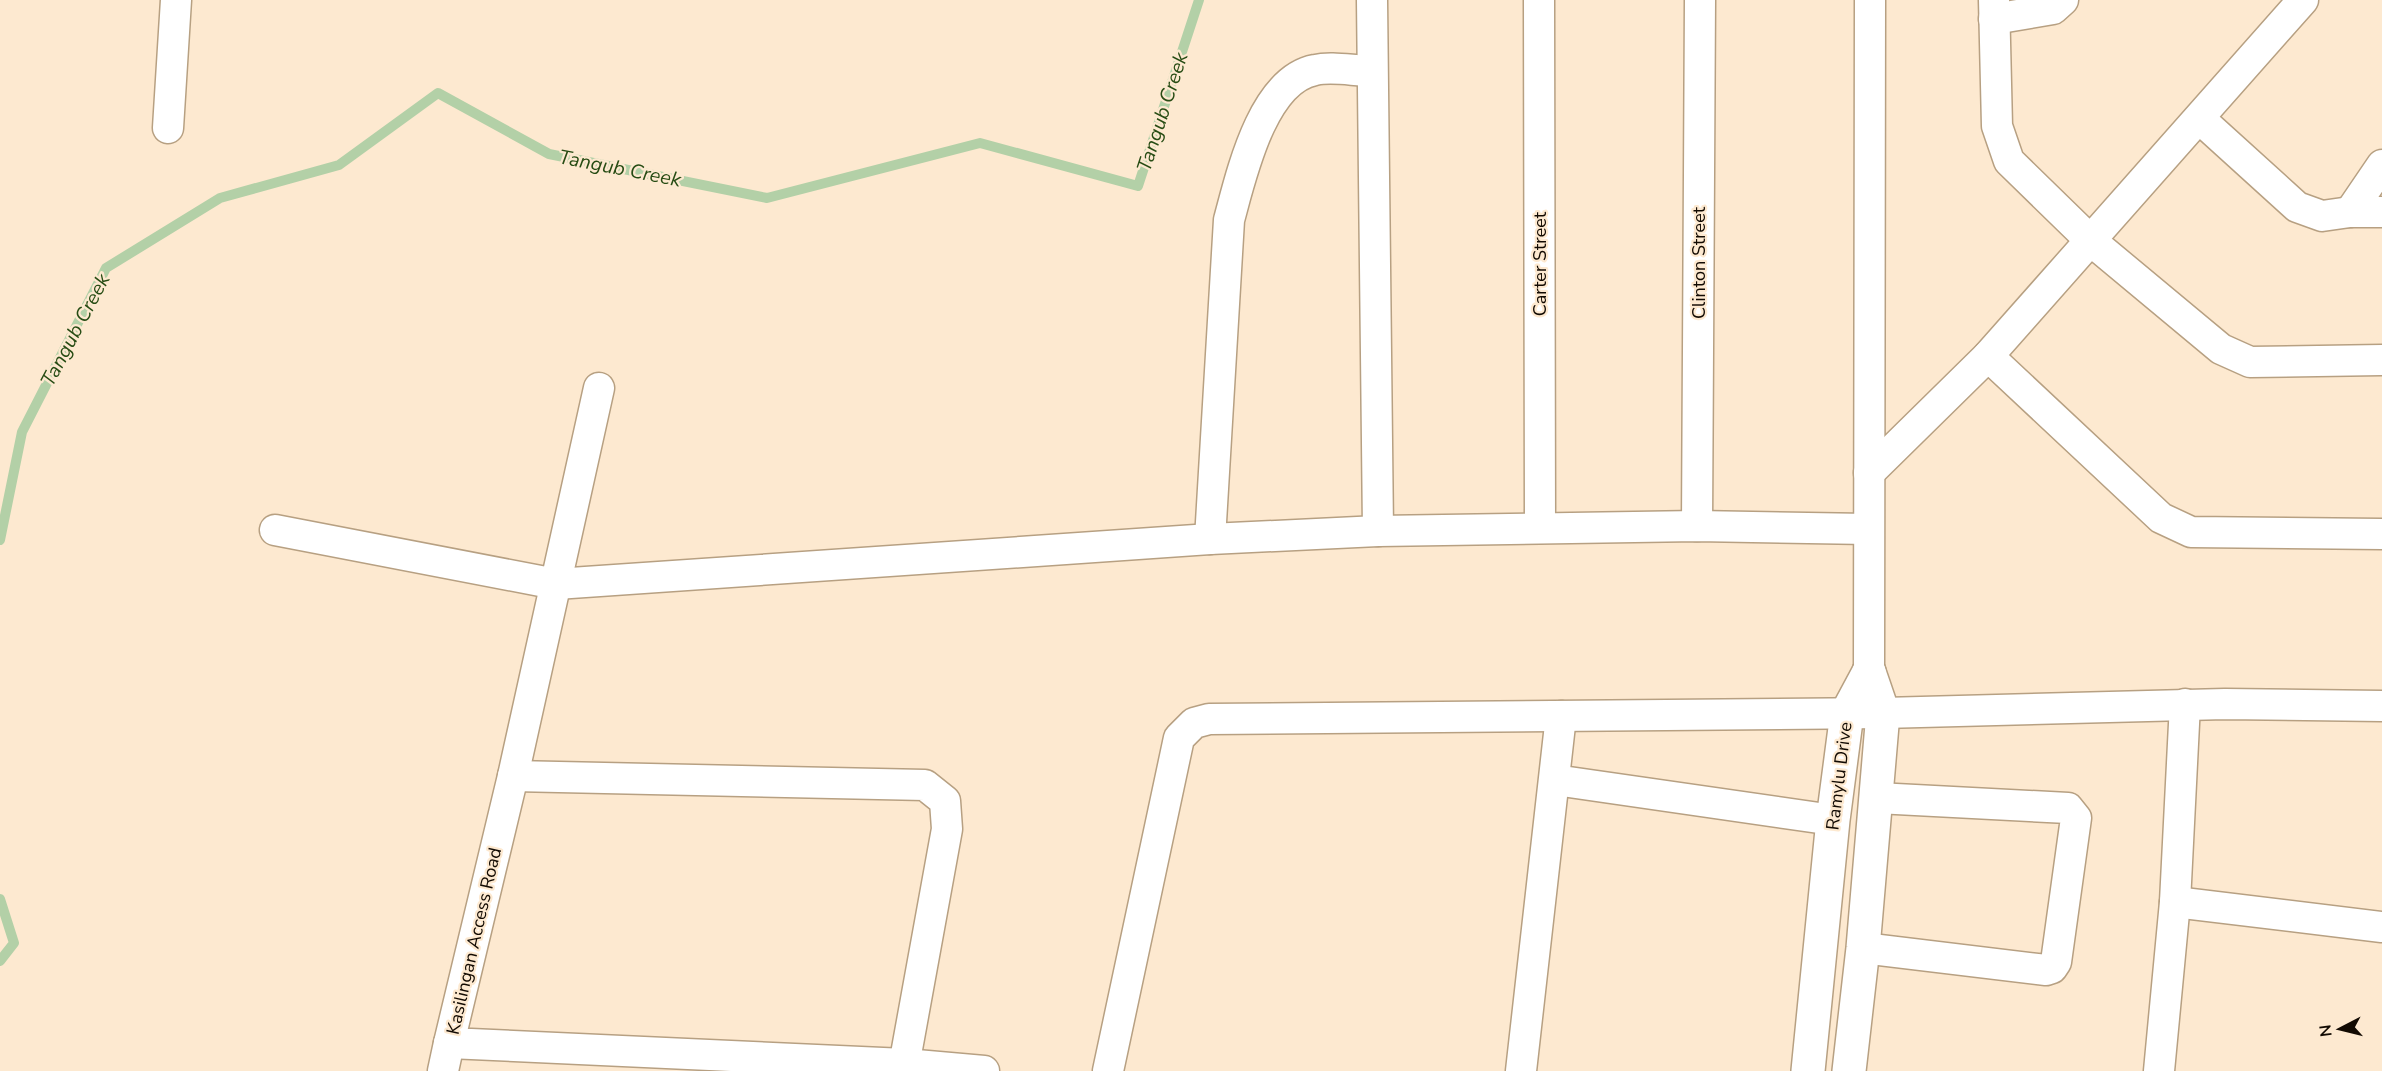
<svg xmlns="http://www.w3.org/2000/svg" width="2382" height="1071" font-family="'Nunito Sans',sans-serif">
  <rect width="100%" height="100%" fill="#fde9d0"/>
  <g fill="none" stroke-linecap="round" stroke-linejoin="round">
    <!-- stream -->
    <g stroke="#b3d0a7" stroke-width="10">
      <polyline points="0,540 22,432 106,268 220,198 339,165 438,93 549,154 767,198 980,143 1138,186 1199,0"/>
      <polyline points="0,899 14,943 0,961"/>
    </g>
    <defs>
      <g id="street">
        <polyline points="1372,0 1378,531"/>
        <polyline points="1539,0 1540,528"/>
        <polyline points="1994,0 1997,126 2009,161 2090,240 2221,349 2250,362 2382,360"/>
        <polyline points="1994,19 2053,9 2063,0"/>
        <polyline points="2200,119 2297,207 2322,216 2350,212 2382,212"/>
        <polyline points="168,128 176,0"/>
        <polyline points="2350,212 2382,165"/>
        <polyline points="1988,356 2161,518 2191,532 2382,534"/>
        <polyline points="599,388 513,776 449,1043 905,1064 984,1071"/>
        <polyline points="1869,473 1988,356 2303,0"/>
        <polyline points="1697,526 1700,0"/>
        <polyline points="275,530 556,584 1210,539 1378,531 1697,526 1868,529"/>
        <path d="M1210,539l19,-319c12,-44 33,-140 86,-150 17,-4 39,1 56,1"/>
        <polyline points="1869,672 1870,0"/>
        <polyline points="513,776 925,785 945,801 947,829 903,1071"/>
        <polyline points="1555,780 1833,820"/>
        <polyline points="2175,902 2382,927"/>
        <polyline points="1863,948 2046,970 2052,968 2056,962 2076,818 2068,808 1877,798"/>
        <polyline points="443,1071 449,1043"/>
        <polyline points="1108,1071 1179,738 1194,723 1209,719 1883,713 2225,704 2382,706"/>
        <polyline points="1521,1071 1561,716"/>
        <polyline points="2159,1071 2175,902 2185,704"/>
      </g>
      <g id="secondary">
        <polyline points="1808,1071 1833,820 1847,713 1869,672"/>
        <polyline points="1849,1071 1863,948 1883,713 1869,672"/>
      </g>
    </defs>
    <!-- street casing -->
    <use href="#street" stroke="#b7a082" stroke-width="33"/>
    <!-- secondary casing -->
    <use href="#secondary" stroke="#b7a082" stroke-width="36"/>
    <!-- street -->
    <use href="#street" stroke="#fff" stroke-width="30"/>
    <!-- secondary -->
    <use href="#secondary" stroke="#fff" stroke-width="33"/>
  </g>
  <g text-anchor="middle" stroke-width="4.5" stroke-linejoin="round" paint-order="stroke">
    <!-- street labels -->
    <g font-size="18" fill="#120a02" stroke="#fde9d0">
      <text transform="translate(1699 263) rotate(-90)" y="6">Clinton Street</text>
      <text transform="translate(1540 264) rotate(-90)" y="6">Carter Street</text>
      <text transform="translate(1839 776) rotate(-83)" y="6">Ramylu Drive</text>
      <text transform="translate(474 941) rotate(-77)" y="6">Kasilingan Access Road</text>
    </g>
    <!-- water labels -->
    <g font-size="20" font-style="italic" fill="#274c14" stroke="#fde9d0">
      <text transform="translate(1162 112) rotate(-72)" y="7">Tangub Creek</text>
      <text transform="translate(620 168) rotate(11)" y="7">Tangub Creek</text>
      <text transform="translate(75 330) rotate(-62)" y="7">Tangub Creek</text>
    </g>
  </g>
  <!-- north arrow -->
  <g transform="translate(2340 1029) rotate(263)" stroke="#fde9d0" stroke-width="4.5" paint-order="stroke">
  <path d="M0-4.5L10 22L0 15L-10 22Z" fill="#120a02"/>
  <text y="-9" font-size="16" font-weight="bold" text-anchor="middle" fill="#120a02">N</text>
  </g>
</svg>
